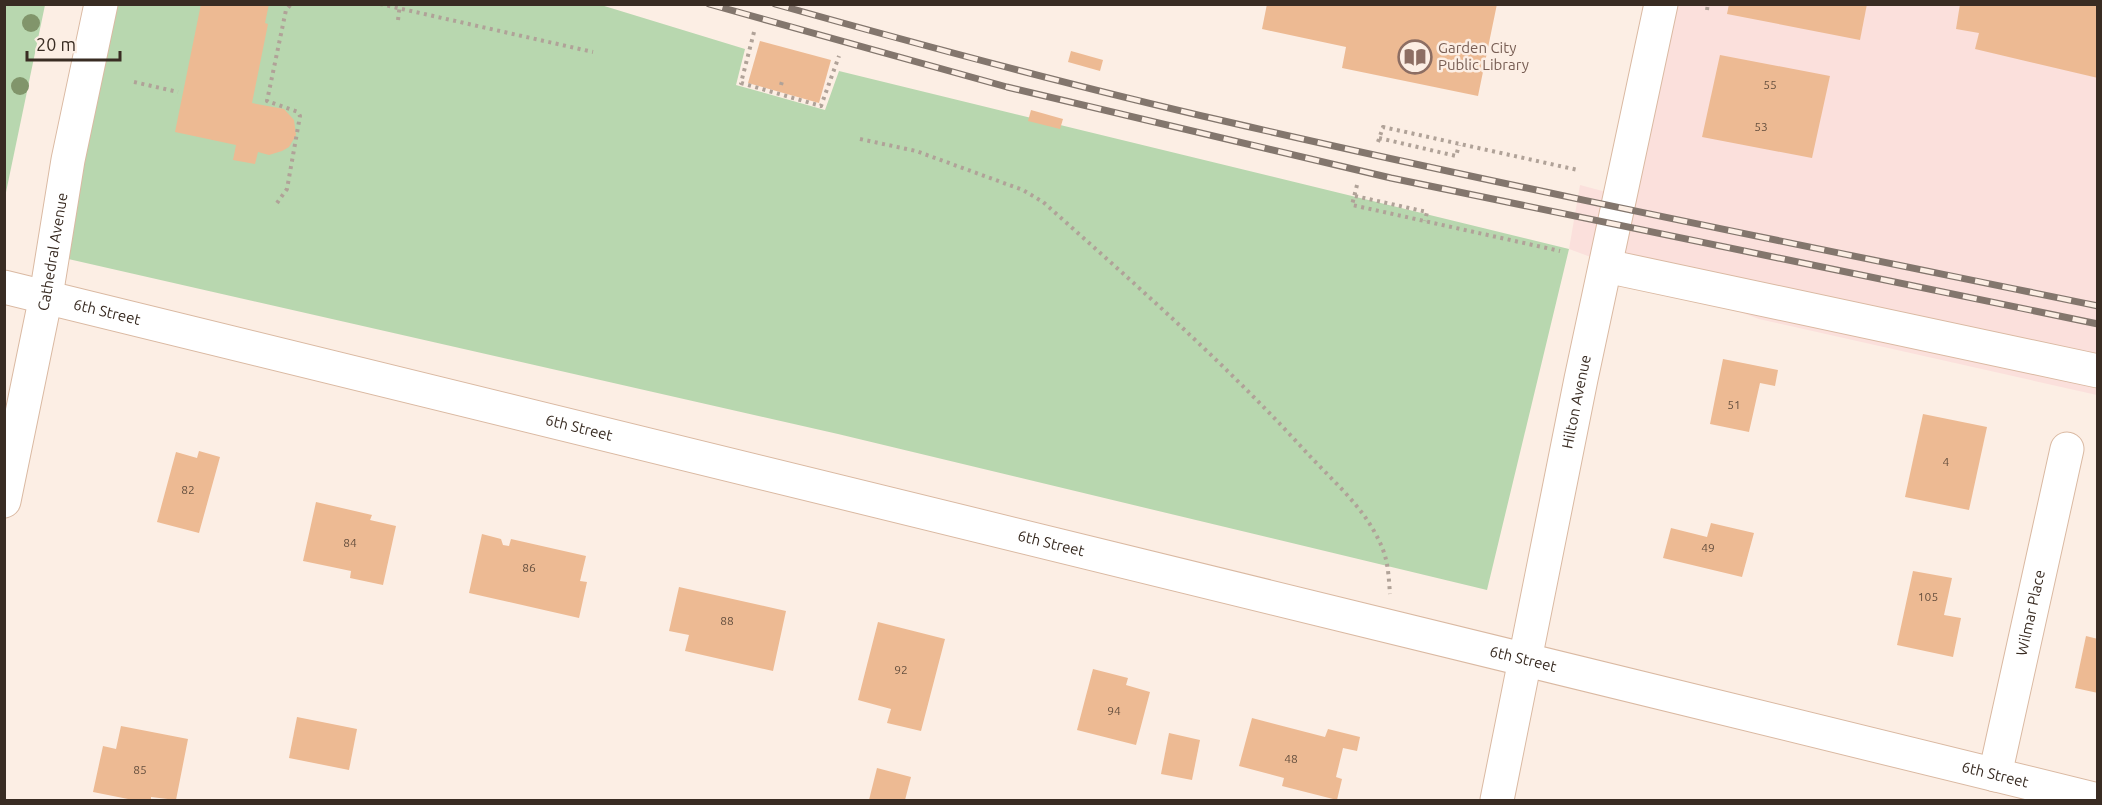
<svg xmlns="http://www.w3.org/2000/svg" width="2102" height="805" font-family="Ubuntu,sans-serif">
  <rect width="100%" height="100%" fill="#fceee4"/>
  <!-- commercial -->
  <polygon fill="#fbe0dc" points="1664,5 2097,5 2097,395 1759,319 1569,249 1580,185 1625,197"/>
  <!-- green -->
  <g fill="#b8d7af">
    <polygon points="5,4 45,5 5,197 4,5"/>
    <polygon points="98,4 601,5 745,49 736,85 825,110 839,71 1569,249 1487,590 838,434 42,253"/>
  </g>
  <!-- building -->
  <g fill="#edba93">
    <polygon points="201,4 269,4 265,23 268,24 252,103 284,109 294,120 296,135 289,147 282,151 269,155 258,152 255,164 233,160 236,145 175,132"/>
    <polygon points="1267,4 1497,4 1478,96 1342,68 1346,47 1262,29"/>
    <polygon points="1729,4 1867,4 1860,40 1727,14"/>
    <polygon points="1960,4 2098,4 2098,78 1975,49 1979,33 1956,29"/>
    <polygon points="760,41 831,60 819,103 748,83"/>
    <polygon points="1071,51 1103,60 1100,71 1068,62"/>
    <polygon points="1720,55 1830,76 1812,158 1702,137"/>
    <polygon points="1031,110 1063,119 1060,129 1028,121"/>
    <polygon points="1723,359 1778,370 1775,386 1760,383 1749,432 1710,424"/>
    <polygon points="1923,414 1987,427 1969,510 1905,497"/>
    <polygon points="199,451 220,457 199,533 157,522 176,452 197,458"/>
    <polygon points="316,502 372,515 370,520 396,526 383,585 350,578 351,571 303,561"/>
    <polygon points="1711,523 1754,533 1742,577 1663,558 1671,528 1707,537"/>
    <polygon points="482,534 501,539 503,545 509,546 511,539 586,556 580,581 587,582 579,618 469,593"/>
    <polygon points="1913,571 1952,578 1944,615 1961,618 1953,657 1897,645"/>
    <polygon points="679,587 786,611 773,671 685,651 689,635 669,631"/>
    <polygon points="878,622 945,639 921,731 887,723 891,709 858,700"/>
    <polygon points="2086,636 2098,639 2098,693 2075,688"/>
    <polygon points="1093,669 1128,678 1126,685 1150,692 1136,745 1077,730"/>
    <polygon points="297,717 357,729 349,770 289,758"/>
    <polygon points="1252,718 1325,737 1328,729 1360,737 1357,751 1343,748 1336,777 1342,779 1337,800 1282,786 1284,778 1239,766"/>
    <polygon points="121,726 188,739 176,800 151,797 151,800 133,800 93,792 103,746 116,749"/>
    <polygon points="1169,733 1200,740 1192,780 1161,774"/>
    <polygon points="877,768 911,777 905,800 869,800"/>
  </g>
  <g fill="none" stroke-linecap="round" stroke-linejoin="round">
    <defs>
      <g id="minor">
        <polyline points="1606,266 2098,371"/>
        <path id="s1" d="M4,287l2094,513"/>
        <path id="s2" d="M4,501l42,-205 22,-136 33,-156"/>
        <path id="s3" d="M1995,775l72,-326"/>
        <path id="s4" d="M1497,800l84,-421 80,-375"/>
      </g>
    </defs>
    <!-- minor casing -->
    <use href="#minor" stroke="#dab9a2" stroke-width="35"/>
    <!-- path -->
    <g stroke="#b0a298" stroke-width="4" stroke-dasharray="3 4.5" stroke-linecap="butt">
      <polyline points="380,4 593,52"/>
      <polyline points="1707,10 1708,4"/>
      <polyline points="398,20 400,4"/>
      <polyline points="754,32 741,83 821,106 839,56"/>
      <polyline points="134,82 178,92"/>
      <polyline points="781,85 783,78"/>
      <polyline points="1379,138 1456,156 1459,145"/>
      <path d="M860,139l56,12 107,39 20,12c91,81 182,161 264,251 23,25 52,50 68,80 13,23 13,35 15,61"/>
      <polyline points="1378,142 1383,127 1578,170"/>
      <polyline points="1357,185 1352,205 1560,251"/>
      <polyline points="1355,196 1427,212 1425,221"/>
      <polyline points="277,203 287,189 300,116 298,112 267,101 286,10 291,4"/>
    </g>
    <!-- minor -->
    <use href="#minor" stroke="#fff" stroke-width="33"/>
    <defs>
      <g id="rail">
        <polyline points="709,4 1007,87 1391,178 2098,324"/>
        <path d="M775,4c149,42 298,82 449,117 290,67 582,125 874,185"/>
      </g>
    </defs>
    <!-- rail casing -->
    <use href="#rail" stroke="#83766d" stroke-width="7"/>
    <!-- rail -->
    <use href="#rail" stroke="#fceee4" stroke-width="4.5" stroke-dasharray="14" stroke-linecap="butt"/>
  </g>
  <!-- trees -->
  <g fill="#81956b">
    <circle cx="31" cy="23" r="9"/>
    <circle cx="20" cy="86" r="9"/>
  </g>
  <!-- icons -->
  <defs>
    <symbol id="library-ring" viewBox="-11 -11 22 22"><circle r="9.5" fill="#fceee4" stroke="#8d6e63" stroke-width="1.5"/><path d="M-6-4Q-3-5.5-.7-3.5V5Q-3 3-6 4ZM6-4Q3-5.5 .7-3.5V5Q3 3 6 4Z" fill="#8d6e63"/></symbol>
  </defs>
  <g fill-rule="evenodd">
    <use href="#library-ring" x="1396" y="38" width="38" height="38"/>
  </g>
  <g text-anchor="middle" stroke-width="5" stroke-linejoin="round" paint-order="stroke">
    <!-- number labels -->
    <g font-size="12" fill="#66503f">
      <text x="1770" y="89">55</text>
      <text x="1761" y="131">53</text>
      <text x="1734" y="409">51</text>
      <text x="1946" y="466">4</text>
      <text x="188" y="494">82</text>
      <text x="350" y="547">84</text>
      <text x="1708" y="552">49</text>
      <text x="529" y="572">86</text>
      <text x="1928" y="601">105</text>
      <text x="727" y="625">88</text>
      <text x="901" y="674">92</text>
      <text x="1114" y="715">94</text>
      <text x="1291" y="763">48</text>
      <text x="140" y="774">85</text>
    </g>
    <!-- education labels -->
    <g font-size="15" fill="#785e54" stroke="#fceee4" text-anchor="start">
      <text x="1438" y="53">Garden City<tspan x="1438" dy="17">Public Library</tspan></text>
    </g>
    <!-- street labels -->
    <g font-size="15" fill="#392c23" stroke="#fceee4">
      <text dy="5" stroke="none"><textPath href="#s2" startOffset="254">Cathedral Avenue</textPath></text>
      <text dy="5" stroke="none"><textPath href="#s1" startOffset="106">6th Street</textPath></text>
      <text dy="5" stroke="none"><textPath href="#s4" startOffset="406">Hilton Avenue</textPath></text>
      <text dy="5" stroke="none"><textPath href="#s1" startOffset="592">6th Street</textPath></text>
      <text dy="5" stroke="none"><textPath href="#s1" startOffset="1078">6th Street</textPath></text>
      <text dy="5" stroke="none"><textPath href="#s3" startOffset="166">Wilmar Place</textPath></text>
      <text dy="5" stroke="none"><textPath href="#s1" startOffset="1564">6th Street</textPath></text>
      <text dy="5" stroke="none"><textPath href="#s1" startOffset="2050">6th Street</textPath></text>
    </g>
  </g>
  <!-- border -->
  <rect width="2102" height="805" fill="none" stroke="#392c23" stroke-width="12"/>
  <!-- scale -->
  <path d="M27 51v9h93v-9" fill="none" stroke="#392c23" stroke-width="3"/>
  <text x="36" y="51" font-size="18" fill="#392c23" stroke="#fceee4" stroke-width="4.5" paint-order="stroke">20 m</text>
</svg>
